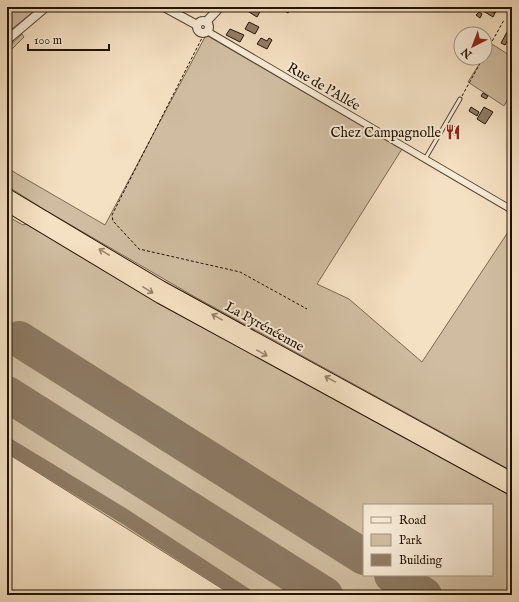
<svg xmlns="http://www.w3.org/2000/svg" width="519" height="602" font-family="'IM FELL English',serif">
  <rect width="100%" height="100%" fill="#f4e0c2"/>
  <filter id="stains"><feTurbulence type="fractalNoise" baseFrequency=".005" numOctaves="4"/><feColorMatrix values="0 0 0 0 .2 0 0 0 0 .09 0 0 0 0 .02 0 0 0 .5 -.17"/></filter>
  <radialGradient id="worn" r=".72"><stop offset=".6" stop-color="#630" stop-opacity="0"/><stop offset="1" stop-color="#630" stop-opacity=".3"/></radialGradient>
  <!-- green -->
  <g fill="#d0bda1" stroke="#7a6852" fill-rule="evenodd">
    <polygon points="10,7 39,7 7,33 7,10"/>
    <polygon points="22,34 24,37 7,54 7,48"/>
    <polygon points="206,35 402,149 317,284 349,299 422,362 512,226 512,418 508,425 512,428 512,471 195,297 45,210 7,186 7,168 105,225"/>
    <polygon points="492,44 512,57 512,92 504,106 468,82 483,58 485,58"/>
    <path d="M7,216l16,9 3,-1 201,115 285,157v99h-280l-225,-142zM364,505h128v70h-128z"/>
  </g>
  <g fill="none" stroke-linecap="round" stroke-linejoin="round">
    <!-- stream -->
    <polyline stroke="#76644e" stroke-width="1.5" points="7,14 16,7"/>
    <!-- taxiway -->
    <polyline stroke="#8c7962" stroke-width="15" points="7,445 124,516 245,595"/>
    <!-- runway -->
    <g stroke="#8c7962" stroke-width="36">
      <polyline points="19,339 364,557"/>
      <polyline points="7,394 325,595"/>
      <polyline points="392,575 424,595"/>
    </g>
  </g>
  <!-- building -->
  <g fill="#907d66" stroke="#231202">
    <polygon points="241,7 252,7 249,12"/>
    <polygon points="252,7 257,7 261,10 257,17 249,12"/>
    <polygon points="278,7 291,7 288,13"/>
    <polygon points="481,7 486,7 495,13 493,17 480,9"/>
    <polygon points="486,7 499,7 495,13"/>
    <polygon points="479,12 482,14 480,18 476,15"/>
    <polygon points="249,22 259,27 255,34 245,29"/>
    <polygon points="512,23 512,34 505,45 501,43"/>
    <polygon points="230,29 244,35 240,42 226,35"/>
    <polygon points="261,38 267,41 269,38 272,40 267,49 257,44"/>
    <polygon points="483,93 488,96 486,99 481,96"/>
    <polygon points="471,107 479,112 477,116 469,111"/>
    <polygon points="484,107 493,112 485,124 477,119"/>
    <polygon points="451,125 460,129 458,133 452,130 451,132 448,131"/>
    <polygon points="452,130 458,133 456,136 451,132"/>
  </g>
  <g fill="none" stroke-linecap="round" stroke-linejoin="round">
    <defs>
      <polyline id="service" points="425,159 460,99"/>
      <polyline id="minor" points="207,31 512,210"/>
      <g id="tertiary">
        <polyline points="164,7 197,25"/>
        <circle cx="203" cy="27" r="6"/>
        <polyline points="206,22 220,7"/>
        <polyline points="7,40 46,7"/>
      </g>
      <g id="motorway">
        <polyline points="7,195 161,287 512,479"/>
        <polyline points="7,205 160,297 512,489"/>
      </g>
    </defs>
    <!-- service casing -->
    <use href="#service" stroke="#574632" stroke-width="5"/>
    <!-- minor casing -->
    <use href="#minor" stroke="#574632" stroke-width="8"/>
    <!-- tertiary casing -->
    <use href="#tertiary" stroke="#574632" stroke-width="10"/>
    <!-- motorway casing -->
    <use href="#motorway" stroke="#231202" stroke-width="14"/>
    <!-- path -->
    <g stroke="#231202" stroke-width="1" stroke-dasharray="3 2" stroke-linecap="butt">
      <polyline points="202,34 202,38 112,215 113,221 139,249 240,272 307,309"/>
      <polyline points="485,54 504,20"/>
      <polyline points="462,96 483,58"/>
    </g>
    <!-- service -->
    <use href="#service" stroke="#f8ebd7" stroke-width="3"/>
    <!-- minor -->
    <use href="#minor" stroke="#f8ebd7" stroke-width="6"/>
    <!-- tertiary -->
    <use href="#tertiary" stroke="#f8ebd7" stroke-width="8"/>
    <!-- motorway -->
    <use href="#motorway" stroke="#f4e0c2" stroke-width="12"/>
  </g>
  <!-- one-way arrows -->
  <defs><path id="oneway-shaft" d="M-6 0H5M1.5-3L5.5 0L1.5 3" fill="none" stroke-width="1.6" stroke-linecap="round" stroke-linejoin="round"/></defs>
  <g stroke="#96836c">
    <use href="#oneway-shaft" transform="translate(104 252) rotate(-149)"/>
    <use href="#oneway-shaft" transform="translate(148 290) rotate(31)"/>
    <use href="#oneway-shaft" transform="translate(217 317) rotate(-151)"/>
    <use href="#oneway-shaft" transform="translate(262 353) rotate(29)"/>
    <use href="#oneway-shaft" transform="translate(330 379) rotate(-151)"/>
  </g>
  <!-- icons -->
  <defs>
    <symbol id="restaurant-bare" viewBox="-9 -9 18 18"><path d="M-5-6h1v4h1v-4h1v4h1v-4h1v5L-1.5 .5V6h-2V.5L-5-1ZM5-6V6H3V1.5H1.5Q1.5-4 5-6Z" fill="#8f2418" stroke="#f8ebd7" stroke-width="2.5" paint-order="stroke"/></symbol>
  </defs>
  <g fill-rule="evenodd">
    <use href="#restaurant-bare" x="442" y="121" width="22" height="22"/>
  </g>
  <g text-anchor="middle" stroke-width="4" stroke-linejoin="round" paint-order="stroke">
    <!-- street labels -->
    <g font-size="14" fill="#231202" stroke="#f8ebd7">
      <text transform="translate(324 86) rotate(30)" y="5">Rue de l'Allée</text>
      <text transform="translate(265 326) rotate(29)" y="5">La Pyrénéenne</text>
    </g>
    <!-- poi labels -->
    <g font-size="14" fill="#231202" stroke="#f8ebd7" text-anchor="end">
      <text x="441" y="137">Chez Campagnolle</text>
    </g>
  </g>
  <!-- margin -->
  <rect width="519" height="602" fill="none" stroke="#f4e0c2" stroke-width="24"/>
  <rect x="8" y="8" width="503" height="586" fill="none" stroke="#231202" stroke-width="2"/>
  <rect x="12" y="12" width="495" height="578" fill="none" stroke="#231202"/>
  <!-- legend -->
  <rect x="363" y="504" width="130" height="72" fill="#f8ebd7" stroke="#a39482"/>
  <rect x="371" y="517" width="20" height="6" fill="#f8ebd7" stroke="#a39482"/>
  <text x="399" y="524" font-size="12" fill="#231202">Road</text>
  <rect x="371" y="534" width="20" height="12" fill="#d0bda1" stroke="#a39482"/>
  <text x="399" y="544" font-size="12" fill="#231202">Park</text>
  <rect x="371" y="554" width="20" height="12" fill="#907d66" stroke="#a39482"/>
  <text x="399" y="564" font-size="12" fill="#231202">Building</text>
  <!-- north arrow -->
  <g transform="translate(473 46) rotate(222)"><circle r="19" fill="#f8ebd7" stroke="#a39482"/>
  <path d="M0-3L7 15L0 10L-7 15Z" fill="#8f2418"/>
  <text y="-6" font-size="11" font-weight="bold" text-anchor="middle" fill="#231202">N</text>
  </g>
  <!-- scale -->
  <path d="M28 44v6h81v-6" fill="none" stroke="#231202" stroke-width="2"/>
  <text x="34" y="44" font-size="12" fill="#231202" stroke="#f8ebd7" stroke-width="3" paint-order="stroke">100 m</text>
  <rect width="100%" height="100%" filter="url(#stains)"/>
  <rect width="100%" height="100%" fill="url(#worn)"/>
</svg>
